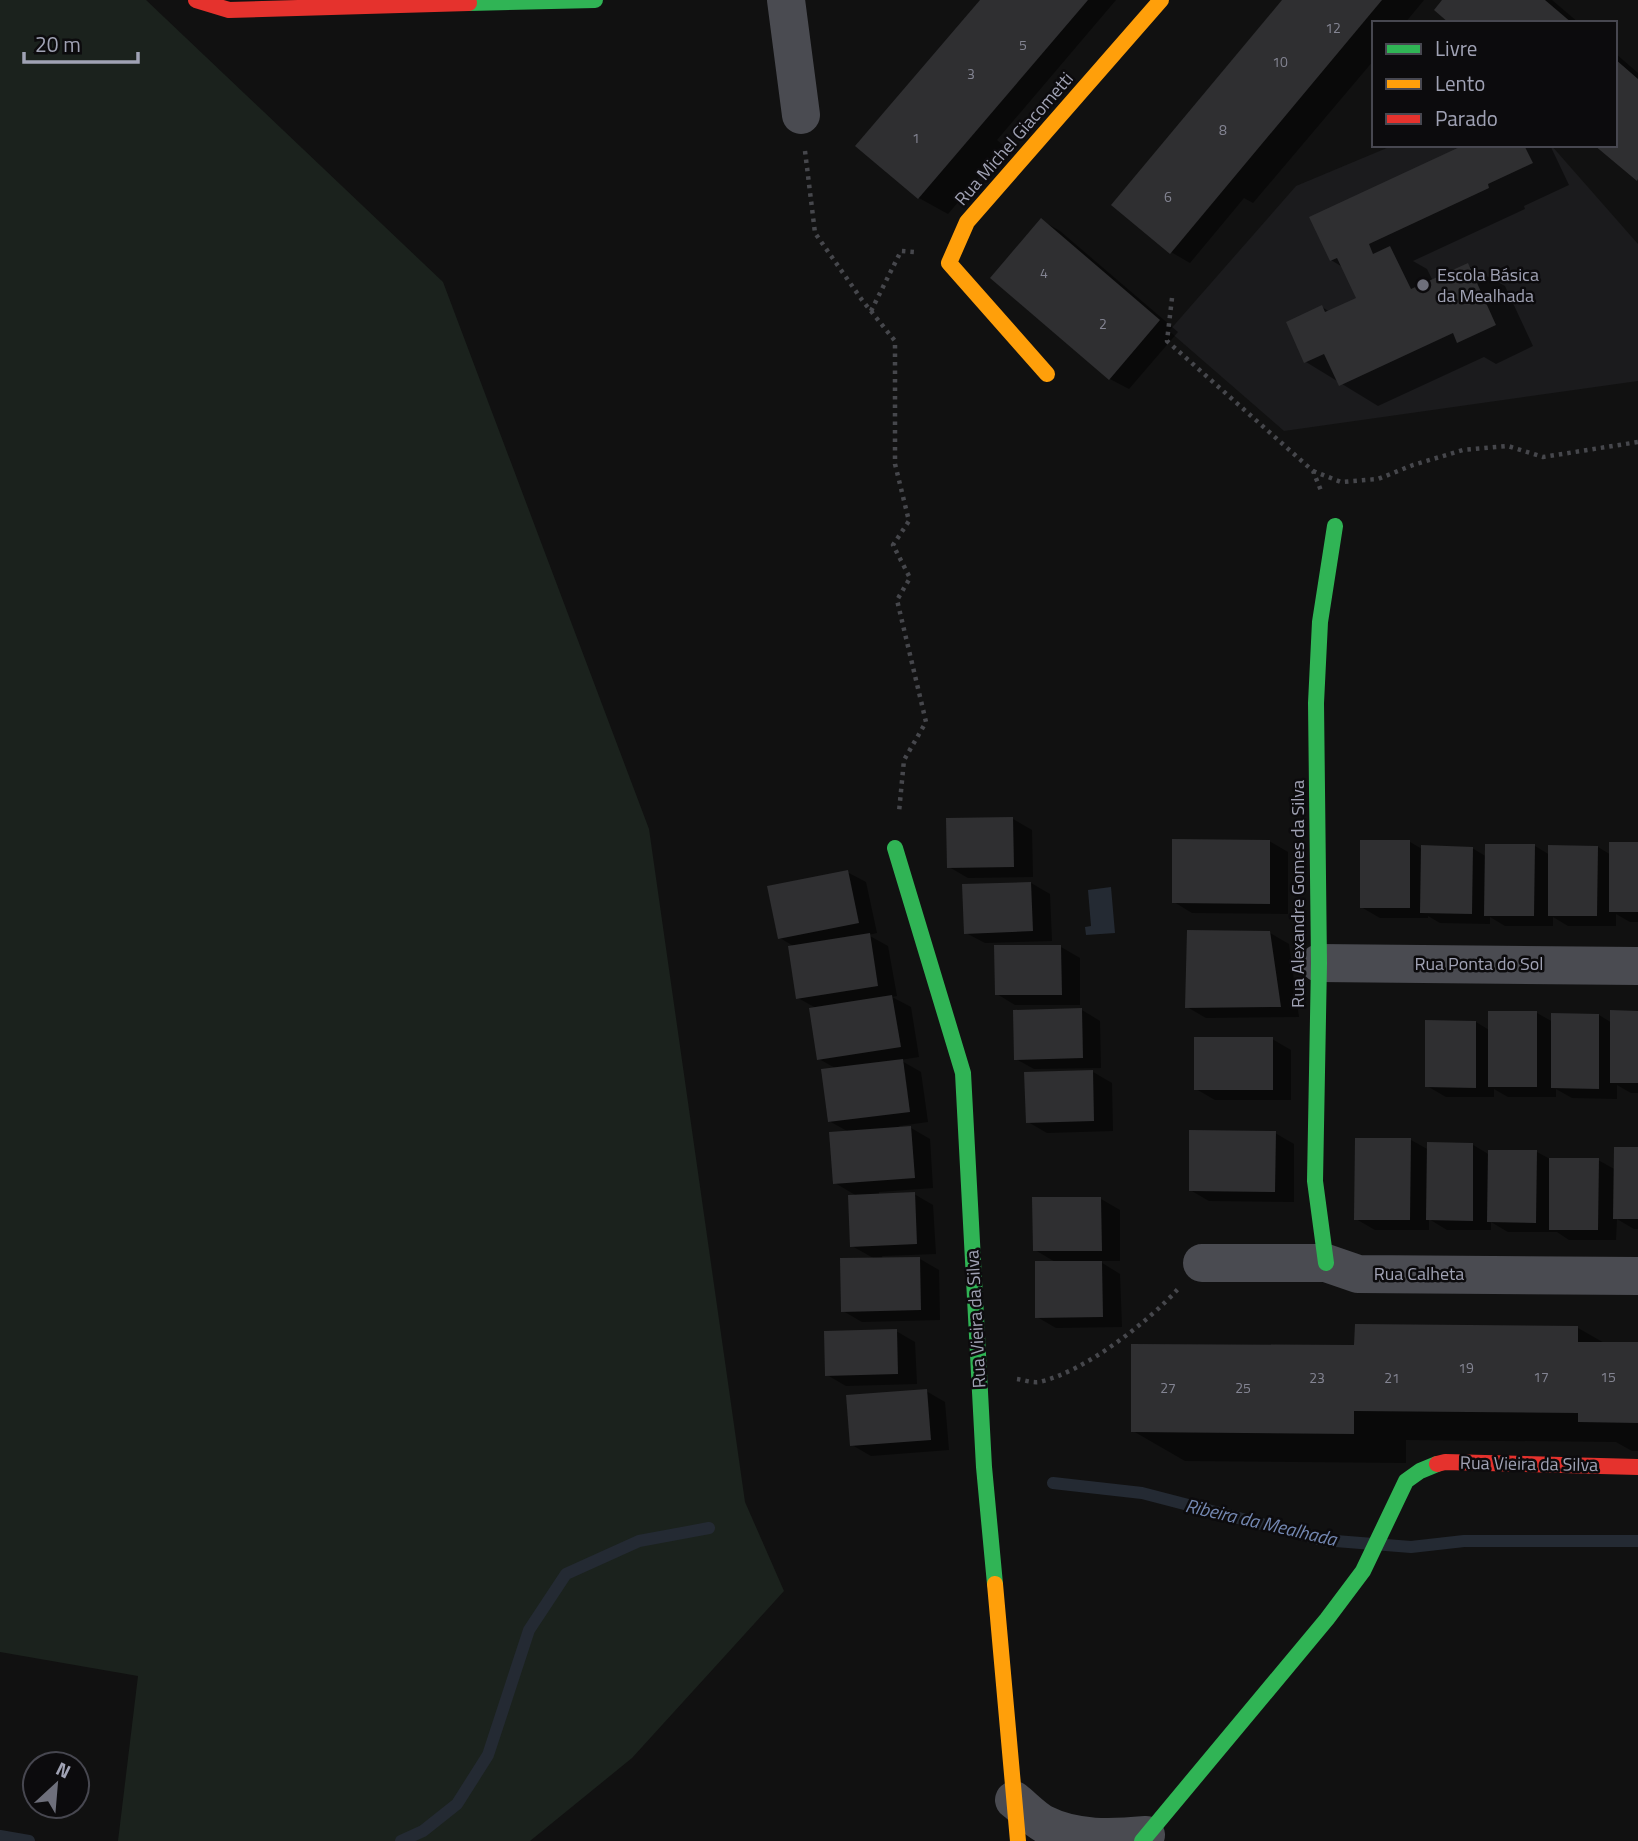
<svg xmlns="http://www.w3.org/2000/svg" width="1638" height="1841" font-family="'Titillium Web',sans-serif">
  <rect width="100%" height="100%" fill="#111"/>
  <!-- built -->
  <polygon fill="#1b1b1d" points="1394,145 1551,145 1638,244 1638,381 1284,431 1169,331 1296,186"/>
  <!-- green -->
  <polygon fill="#1b221d" points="0,0 146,0 443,282 649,829 745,1502 784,1591 632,1758 530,1841 118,1841 138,1676 0,1652"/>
  <!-- water -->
  <polygon fill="#242a33" points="1111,887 1115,933 1086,935 1085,927 1091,926 1088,890"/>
  <!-- shadow -->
  <g fill="#0007">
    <polygon points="982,0 1116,0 997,140 1005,147 948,214 919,198 858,146"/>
    <polygon points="1285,0 1424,0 1405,23 1374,23 1374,60 1253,203 1244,198 1190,263 1171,252"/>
    <polygon points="1445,0 1552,0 1579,23 1452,23"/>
    <polygon points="1615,53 1638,73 1638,180 1597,145 1615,145"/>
    <polygon points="1468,145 1550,145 1569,185 1524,206 1525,209 1413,261 1427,269 1433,281 1467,265 1505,286 1533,346 1496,364 1484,357 1378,406 1306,362 1322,307 1330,312 1358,299 1344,268 1331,260"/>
    <polygon points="1041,220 1060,231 1178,332 1129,389 1110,379"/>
    <polygon points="1013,819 1032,830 1033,877 968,878 949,867"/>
    <polygon points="1269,841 1288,852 1288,914 1192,913 1174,902"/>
    <polygon points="1362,842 1410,842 1422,849 1472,848 1487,857 1535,846 1550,855 1598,847 1611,855 1638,844 1638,922 1630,922 1616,914 1616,926 1568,926 1553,917 1553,926 1505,926 1490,917 1490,924 1440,923 1428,916 1428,918 1380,918 1361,907"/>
    <polygon points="847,872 866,882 877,933 868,935 888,946 897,996 892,997 911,1007 919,1057 900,1060 921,1072 928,1122 899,1126 900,1129 911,1128 930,1139 933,1188 879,1192 879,1195 914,1194 933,1205 936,1254 882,1256 883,1259 920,1259 939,1270 940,1320 862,1322 843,1311 875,1259 852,1246 857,1196 835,1183 849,1132 829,1121 837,1069 819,1059 816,1008 798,998 795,947 780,938"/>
    <polygon points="1031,883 1050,894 1052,941 985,943 966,933"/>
    <polygon points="1270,933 1289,944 1299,1017 1206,1018 1187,1007"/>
    <polygon points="1061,947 1080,958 1080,1005 1015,1005 997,994"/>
    <polygon points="1082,1010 1100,1021 1101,1068 1034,1069 1016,1059"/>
    <polygon points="1638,1012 1638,1093 1631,1093 1617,1085 1617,1099 1572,1098 1556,1089 1556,1097 1508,1097 1494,1089 1494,1097 1446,1097 1427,1086 1476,1022 1489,1030 1537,1013 1553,1022 1599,1015 1612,1023"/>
    <polygon points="1272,1039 1291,1050 1291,1100 1215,1100 1196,1089"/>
    <polygon points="1093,1072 1112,1083 1113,1131 1047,1133 1028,1122"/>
    <polygon points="1275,1133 1294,1144 1294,1202 1209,1201 1190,1190"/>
    <polygon points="1411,1140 1429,1150 1473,1145 1490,1155 1537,1152 1550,1159 1598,1160 1616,1170 1638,1149 1638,1229 1634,1229 1617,1219 1616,1240 1569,1240 1557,1232 1508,1232 1491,1222 1491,1230 1447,1230 1429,1219 1429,1230 1375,1230 1356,1219"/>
    <polygon points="1101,1199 1120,1210 1120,1261 1099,1261 1120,1274 1122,1327 1056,1328 1037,1317 1057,1263 1035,1250"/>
    <polygon points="1578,1328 1606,1344 1638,1344 1638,1451 1632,1451 1616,1442 1406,1440 1406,1463 1185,1461 1133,1431 1356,1347"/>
    <polygon points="896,1331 915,1342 917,1384 846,1386 827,1375"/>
    <polygon points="926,1391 945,1402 949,1450 871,1456 852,1445"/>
  </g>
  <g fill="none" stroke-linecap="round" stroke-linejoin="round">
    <!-- stream -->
    <g stroke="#242a33" stroke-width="12">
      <polyline points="1053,1483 1142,1493 1323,1540 1411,1547 1464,1541 1638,1541"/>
      <polyline points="0,1836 29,1841"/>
      <polyline points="401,1841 423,1831 457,1804 488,1755 529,1630 566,1574 639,1541 709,1528"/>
    </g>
  </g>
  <!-- building -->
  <g fill="#2f2f31">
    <polygon points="980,0 1088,0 918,199 855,146"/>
    <polygon points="1282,0 1382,0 1170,254 1111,205"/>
    <polygon points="1442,0 1545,0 1572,23 1449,23 1434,10"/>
    <polygon points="1615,59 1638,79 1638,179 1637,181 1594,145 1615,145"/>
    <polygon points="1464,145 1524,145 1533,163 1488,184 1489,188 1369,244 1373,254 1390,246 1411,289 1468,263 1496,325 1457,343 1453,333 1339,386 1324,354 1304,363 1286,322 1322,305 1325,312 1356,298 1337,258 1330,261 1309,217"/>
    <polygon points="1041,218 1160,320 1109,380 990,278"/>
    <polygon points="1013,817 1014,867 947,868 946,818"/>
    <polygon points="1172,839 1270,840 1270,904 1172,903"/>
    <rect x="1360" y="840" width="50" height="68"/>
    <rect x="1609" y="842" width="29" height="70"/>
    <polygon points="1485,844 1535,844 1534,916 1484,916"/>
    <polygon points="1421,845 1473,847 1472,914 1420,913"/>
    <polygon points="1548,845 1598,846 1597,916 1548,916"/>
    <polygon points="848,870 859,923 778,939 767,886"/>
    <polygon points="1031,882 1033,931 964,934 962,884"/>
    <polygon points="1187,930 1270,931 1281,1007 1185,1008"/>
    <polygon points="870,933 878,986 796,999 788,946"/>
    <polygon points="994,945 1061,945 1062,995 995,995"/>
    <polygon points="892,995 901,1047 817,1060 809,1008"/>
    <polygon points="1082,1008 1083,1058 1014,1060 1013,1010"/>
    <polygon points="1610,1010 1638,1011 1638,1083 1610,1083"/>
    <rect x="1488" y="1011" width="49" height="76"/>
    <polygon points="1551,1013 1599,1014 1599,1089 1551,1088"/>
    <polygon points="1425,1020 1476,1021 1476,1088 1425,1087"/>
    <rect x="1194" y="1037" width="79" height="53"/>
    <polygon points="903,1059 910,1112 828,1122 821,1069"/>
    <polygon points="1093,1070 1094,1121 1026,1123 1024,1072"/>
    <polygon points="911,1126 915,1178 833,1184 829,1132"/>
    <polygon points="1189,1130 1276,1131 1275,1192 1189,1191"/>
    <polygon points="1355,1138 1411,1138 1410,1220 1354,1220"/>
    <polygon points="1427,1142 1473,1143 1473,1221 1426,1220"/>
    <polygon points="1614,1147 1638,1147 1638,1219 1613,1219"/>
    <polygon points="1488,1150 1537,1150 1536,1223 1487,1222"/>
    <polygon points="1549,1158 1599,1158 1598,1230 1549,1230"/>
    <polygon points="915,1192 917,1244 850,1247 848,1195"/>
    <polygon points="1032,1197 1101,1197 1102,1251 1033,1251"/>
    <polygon points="920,1257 921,1310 841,1312 840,1258"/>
    <polygon points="1035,1261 1102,1261 1103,1317 1035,1318"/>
    <polygon points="1355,1324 1578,1326 1578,1342 1638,1342 1638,1423 1578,1422 1578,1413 1354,1411 1354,1434 1131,1432 1131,1344 1354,1345"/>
    <polygon points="897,1329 898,1374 825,1376 824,1331"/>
    <polygon points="927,1389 931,1440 850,1446 846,1395"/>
  </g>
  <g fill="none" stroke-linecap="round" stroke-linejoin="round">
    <!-- path -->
    <g stroke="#46474c" stroke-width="4.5" stroke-dasharray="3.5 5" stroke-linecap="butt">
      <polyline points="805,151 815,233 862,300 895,341 895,464 909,521 893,545 910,578 897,600 926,722 904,760 899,812"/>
      <polyline points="1172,298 1167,341 1313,471 1322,493"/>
      <polyline points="871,311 901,251 914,252"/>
      <polyline points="1313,471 1341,482 1378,479 1413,465 1463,450 1508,446 1543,457 1638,442"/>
      <path d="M1017,1379c7,1 15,4 22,3 45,-10 108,-59 139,-93"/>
    </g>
    <!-- street -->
    <g stroke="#4a4b51" stroke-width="38">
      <polyline points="786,0 801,115"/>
      <polyline points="1319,963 1638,966"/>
      <polyline points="1202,1263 1326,1263 1358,1274 1638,1276"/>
      <path d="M1014,1800c9,7 19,18 30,24 31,16 69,14 102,11"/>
    </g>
    <!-- fast -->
    <g stroke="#30b455" stroke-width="16">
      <polyline points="469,3 595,0"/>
      <polyline points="895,848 963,1073 984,1467 995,1584"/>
      <polyline points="1326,1263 1315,1181 1319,963 1316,703 1320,622 1335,526"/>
      <polyline points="1142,1841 1327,1619 1363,1571 1406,1481 1420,1471 1437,1464"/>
    </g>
    <!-- slow -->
    <g stroke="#ff9f0a" stroke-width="16">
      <polyline points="1047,374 949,263 967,222 1161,0"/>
      <polyline points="995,1584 1018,1841"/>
    </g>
    <!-- jam -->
    <g stroke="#e5322d" stroke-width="16">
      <polyline points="196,0 229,10 469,3"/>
      <polyline points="1437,1464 1445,1462 1638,1467"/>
    </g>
  </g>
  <!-- markers -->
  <circle fill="#6e6f7b" stroke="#0c0b0d" stroke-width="2.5" cx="1423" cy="285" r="7"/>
  <g text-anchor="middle" stroke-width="5" stroke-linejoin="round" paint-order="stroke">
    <!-- number labels -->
    <g font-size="14" fill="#848593">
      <text x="1333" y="33">12</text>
      <text x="1023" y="50">5</text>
      <text x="1280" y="67">10</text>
      <text x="971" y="79">3</text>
      <text x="1223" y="135">8</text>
      <text x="916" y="143">1</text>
      <text x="1168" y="202">6</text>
      <text x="1044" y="278">4</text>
      <text x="1103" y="329">2</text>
      <text x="1466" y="1373">19</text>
      <text x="1541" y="1382">17</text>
      <text x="1608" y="1382">15</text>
      <text x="1317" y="1383">23</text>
      <text x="1392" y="1383">21</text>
      <text x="1168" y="1393">27</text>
      <text x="1243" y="1393">25</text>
    </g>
    <!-- street labels -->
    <g font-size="18" fill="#a0a2b4" stroke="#0c0b0d">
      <text transform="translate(1014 139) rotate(-49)" y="6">Rua Michel Giacometti</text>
      <text transform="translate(1298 894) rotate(-90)" y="6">Rua Alexandre Gomes da Silva</text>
      <text x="1479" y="970">Rua Ponta do Sol</text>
      <text x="1419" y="1280">Rua Calheta</text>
      <text transform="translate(976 1319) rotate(-93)" y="6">Rua Vieira da Silva</text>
      <text transform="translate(1529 1464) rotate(1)" y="6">Rua Vieira da Silva</text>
    </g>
    <!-- poi labels -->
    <g font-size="18" fill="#a0a2b4" stroke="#0c0b0d" text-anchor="start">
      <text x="1437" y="281">Escola Básica<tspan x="1437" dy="21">da Mealhada</tspan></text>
    </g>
    <!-- water labels -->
    <g font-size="19" font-style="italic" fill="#7488b2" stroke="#0c0b0d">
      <text transform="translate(1261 1522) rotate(13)" y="7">Ribeira da Mealhada</text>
    </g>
  </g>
  <!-- legend -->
  <rect x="1372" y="21" width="245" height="126" fill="#0c0b0d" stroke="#474750" stroke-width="2"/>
  <rect x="1386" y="44" width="35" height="10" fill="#30b455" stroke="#474750" stroke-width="2"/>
  <text x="1435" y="56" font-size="21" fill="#a0a2b4">Livre</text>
  <rect x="1386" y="79" width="35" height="10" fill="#ff9f0a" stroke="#474750" stroke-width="2"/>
  <text x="1435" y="91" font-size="21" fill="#a0a2b4">Lento</text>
  <rect x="1386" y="114" width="35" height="10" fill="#e5322d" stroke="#474750" stroke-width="2"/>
  <text x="1435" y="126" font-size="21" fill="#a0a2b4">Parado</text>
  <!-- north arrow -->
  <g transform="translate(56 1785) rotate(26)"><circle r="33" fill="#0c0b0d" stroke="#474750" stroke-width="2"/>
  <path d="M0-5L12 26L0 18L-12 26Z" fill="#6e6f7b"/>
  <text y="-10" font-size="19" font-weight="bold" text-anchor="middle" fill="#a0a2b4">N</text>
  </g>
  <!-- scale -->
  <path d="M24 52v10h114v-10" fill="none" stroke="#a0a2b4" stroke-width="3.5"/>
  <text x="35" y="52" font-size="21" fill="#a0a2b4" stroke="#0c0b0d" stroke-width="5" paint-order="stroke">20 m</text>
</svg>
